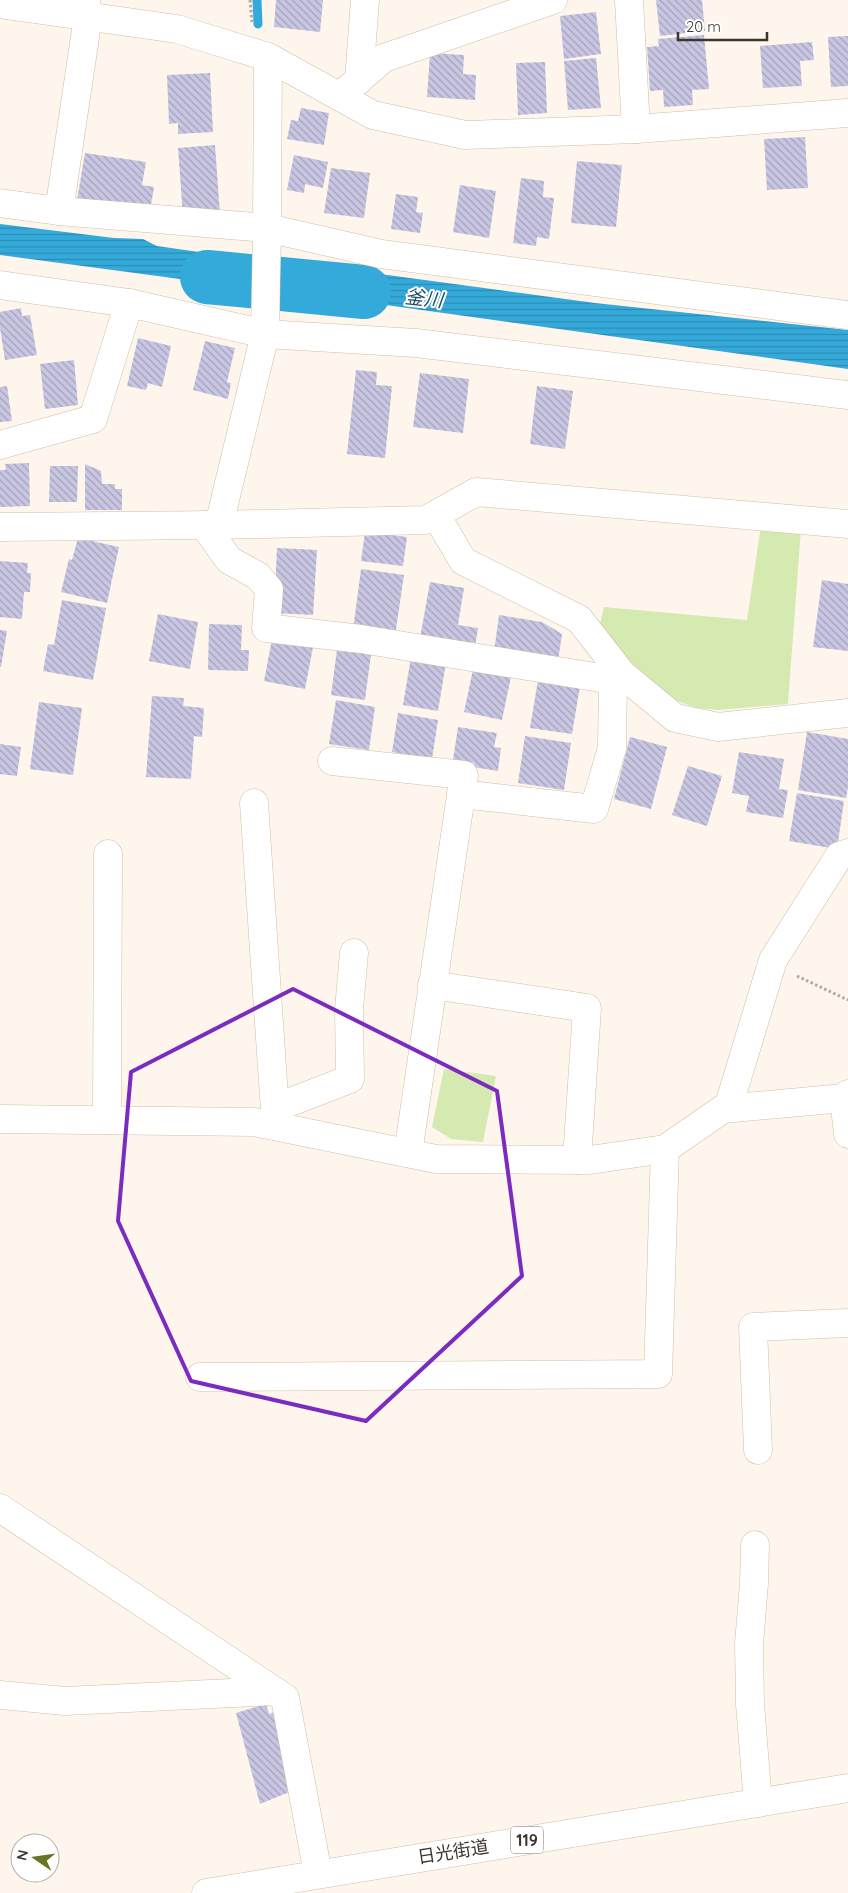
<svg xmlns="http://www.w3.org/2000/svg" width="848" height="1893" font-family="Quicksand,'Noto Sans JP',sans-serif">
  <defs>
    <pattern id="water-rules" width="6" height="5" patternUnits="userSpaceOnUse" patternTransform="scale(1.25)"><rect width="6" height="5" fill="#34aadb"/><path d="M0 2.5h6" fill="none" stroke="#2d8bb2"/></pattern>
    <pattern id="building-back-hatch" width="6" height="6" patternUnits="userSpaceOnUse" patternTransform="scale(1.25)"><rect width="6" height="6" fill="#c8c6e2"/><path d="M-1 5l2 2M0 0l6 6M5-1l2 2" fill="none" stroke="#a4a2b8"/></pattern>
  </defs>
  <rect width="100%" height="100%" fill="#fef6ec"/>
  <!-- park -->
  <g fill="#d5eab1">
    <polygon points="761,525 801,529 788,704 718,710 696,708 665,696 634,672 599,628 604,607 747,620"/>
    <polygon points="444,1069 496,1076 483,1142 451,1139 432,1127"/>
  </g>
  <!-- water -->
  <g fill="url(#water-rules)">
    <polygon points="0,224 114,238 143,239 157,246 255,260 255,289 0,255"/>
    <polygon points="291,262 595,303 848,330 848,369 292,292"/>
  </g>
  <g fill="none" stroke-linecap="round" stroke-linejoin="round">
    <!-- stream -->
    <polyline stroke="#34aadb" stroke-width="9" points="257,0 258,24"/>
    <!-- river -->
    <polyline stroke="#34aadb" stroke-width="54" points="207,277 364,292"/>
  </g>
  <!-- building -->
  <g fill="url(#building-back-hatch)">
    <polygon points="276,0 323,0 320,32 274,27"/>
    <polygon points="656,0 702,0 705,31 660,36"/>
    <polygon points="596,12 601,54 564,59 560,16"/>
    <polygon points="704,35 709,89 692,90 693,105 664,107 663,90 650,91 647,47 659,46 658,39"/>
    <polygon points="848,36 848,86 831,87 828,37"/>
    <polygon points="812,42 814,60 800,61 802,86 763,88 760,46"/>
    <polygon points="430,53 464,55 463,74 476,75 475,100 427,97"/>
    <polygon points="596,58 601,108 568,110 564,61"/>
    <polygon points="545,62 547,113 518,115 516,63"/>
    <polygon points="210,73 213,132 178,134 178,123 169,124 167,75"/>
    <polygon points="301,108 329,113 324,145 287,139 291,120 298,121"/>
    <polygon points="805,137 808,188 767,190 764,139"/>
    <polygon points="215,145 220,214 183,216 178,148"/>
    <polygon points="85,153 146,162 142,185 154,187 149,217 76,206"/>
    <polygon points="294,155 328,162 323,188 305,184 304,193 287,190"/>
    <polygon points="577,161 622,165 616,227 571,223"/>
    <polygon points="331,168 370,173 364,218 324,213"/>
    <polygon points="521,178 544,181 543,197 554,198 549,239 537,237 536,246 513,243"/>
    <polygon points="460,185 496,191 489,238 453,232"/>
    <polygon points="396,194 418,197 416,212 423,213 420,233 391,229"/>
    <polygon points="21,308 22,316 30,315 37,355 5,360 0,328 0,312"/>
    <polygon points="138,338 171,346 162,387 148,383 146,390 127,386"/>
    <polygon points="205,341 235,348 227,382 231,383 228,399 193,390"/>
    <polygon points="74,360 78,405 45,409 40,364"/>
    <polygon points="356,370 377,372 376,385 392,386 385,458 347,454"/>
    <polygon points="420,373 469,379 463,433 413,427"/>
    <polygon points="7,386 12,421 0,422 0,387"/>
    <polygon points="537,386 573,391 565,449 530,444"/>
    <polygon points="29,463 30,506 0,507 0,470 6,470 5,464"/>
    <polygon points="85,464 101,471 102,484 115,484 115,489 122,489 122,510 85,510"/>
    <polygon points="50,466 78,466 77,502 49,502"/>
    <polygon points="365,532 407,537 403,566 361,561"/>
    <polygon points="78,538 119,547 107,603 61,592 69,559 72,560"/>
    <polygon points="277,548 317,550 313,615 274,613"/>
    <polygon points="0,561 28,563 27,573 31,573 30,592 24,592 22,619 0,617"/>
    <polygon points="361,569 404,575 395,636 353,630"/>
    <polygon points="822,580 848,584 848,651 813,647"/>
    <polygon points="430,582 464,588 458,625 478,628 475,647 420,638"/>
    <polygon points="62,600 106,608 93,680 43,671 48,644 54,645"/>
    <polygon points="158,614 198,622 190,669 149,661"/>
    <polygon points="499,615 542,622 562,634 558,661 494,652"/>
    <polygon points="209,624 242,625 241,650 249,650 248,671 208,670"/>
    <polygon points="0,630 7,631 1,667 0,667"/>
    <polygon points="273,634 314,642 305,689 264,681"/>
    <polygon points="338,642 372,647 365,700 331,695"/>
    <polygon points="411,657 446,663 438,711 403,705"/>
    <polygon points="474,665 512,672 502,720 464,712"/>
    <polygon points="539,674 581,680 572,734 530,728"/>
    <polygon points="152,696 184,698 183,706 204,708 202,737 194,736 191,779 146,777"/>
    <polygon points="336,700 375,707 369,750 329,744"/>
    <polygon points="39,702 82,708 73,775 30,769"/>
    <polygon points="398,713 438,720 432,759 392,752"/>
    <polygon points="458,727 497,733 494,747 501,748 498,771 473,767 474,763 453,760"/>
    <polygon points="807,732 848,739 848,787 846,798 798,790"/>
    <polygon points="525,736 571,743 564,790 518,783"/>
    <polygon points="630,737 667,747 651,809 614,799"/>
    <polygon points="0,744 21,747 17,776 0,774"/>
    <polygon points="739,752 784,759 779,789 788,790 783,818 746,812 749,796 732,793"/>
    <polygon points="688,766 722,776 707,826 672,815"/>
    <polygon points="797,793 844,801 837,849 789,841"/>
    <polygon points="266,1704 269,1714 277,1711 294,1790 260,1804 236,1713"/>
  </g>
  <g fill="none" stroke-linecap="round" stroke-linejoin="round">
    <defs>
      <g id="minor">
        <polyline points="629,0 636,129"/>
        <polyline points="359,80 365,0"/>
        <polyline points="340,96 384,58 553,0"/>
        <polyline points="0,203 59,211 88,17 86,0"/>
        <polyline points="59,211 267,228 381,254 848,315"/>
        <polyline points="0,285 129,303 265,334 416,343 848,395"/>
        <polyline points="0,445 93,419 129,303"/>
        <polyline points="436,515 463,561 579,619 622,674 675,718 718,727 848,713"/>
        <polyline points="204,525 229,560 258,576 269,589 266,628 361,639 613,680 622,674"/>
        <polyline points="219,525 265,334 267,228 268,57"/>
        <polyline points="0,527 219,525 426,520 476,492 848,524"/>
        <polyline points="332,761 464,775 408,1153"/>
        <polyline points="461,794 594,809 612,748 613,680"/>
        <polyline points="254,803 276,1126"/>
        <polyline points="432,985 587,1008 577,1160"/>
        <polyline points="844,1098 848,1134"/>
        <polyline points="275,1108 350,1079 349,1009 354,953"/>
        <polyline points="728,1108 773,960 839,856 848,853"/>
        <polyline points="0,1119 254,1122 436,1159 590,1160 665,1149 723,1109 844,1098 848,1094"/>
        <polyline points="107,1120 108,854"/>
        <polyline points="200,1377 658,1374 665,1149"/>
        <polyline points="758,1450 753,1327 848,1323"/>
        <polyline points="0,1508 285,1698 318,1874"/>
        <polyline points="755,1545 754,1583 749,1644 750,1704 758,1803"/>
        <polyline points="0,1695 65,1701 274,1691"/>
      </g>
      <polyline id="tertiary" points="0,4 177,29 268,57 373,115 465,135 636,129 848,113"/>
      <polyline id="trunk" points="206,1893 848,1788"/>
    </defs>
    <!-- minor casing -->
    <use href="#minor" stroke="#d1bda7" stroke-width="29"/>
    <!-- tertiary casing -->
    <use href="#tertiary" stroke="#d1bda7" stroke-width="29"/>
    <!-- trunk casing -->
    <use href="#trunk" stroke="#d1bda7" stroke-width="29"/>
    <!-- path -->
    <g stroke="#b1a99f" stroke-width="3" stroke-dasharray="2.5 2.5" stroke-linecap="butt">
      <polyline points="250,0 252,22"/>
      <polyline points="797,976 848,1000"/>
    </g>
    <!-- minor -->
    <use href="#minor" stroke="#fff" stroke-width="28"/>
    <!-- tertiary -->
    <use href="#tertiary" stroke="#fff" stroke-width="28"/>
    <!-- trunk -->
    <use href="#trunk" stroke="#fff" stroke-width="28"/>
  </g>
  <!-- marked area -->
  <path fill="none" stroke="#7b2cbf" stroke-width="4" stroke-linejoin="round" d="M293,989l204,102 25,185 -156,145 -175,-40 -73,-160 13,-149z"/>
  <g text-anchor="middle" stroke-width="4" stroke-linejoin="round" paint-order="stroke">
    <!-- shield labels -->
    <rect fill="#fff" stroke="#77726c" stroke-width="1" x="511" y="1826.5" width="32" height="27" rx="4"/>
    <g font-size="16" font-weight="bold" fill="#3d362d">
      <text x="527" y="1846">119</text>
    </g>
    <!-- street labels -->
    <g font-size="18" fill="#3d362d" stroke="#fff">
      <text transform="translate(453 1852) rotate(-9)" y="6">日光街道</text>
    </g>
    <!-- water labels -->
    <g font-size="19" font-style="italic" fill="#225065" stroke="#fff">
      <text transform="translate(424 298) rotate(6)" y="7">釜川</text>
    </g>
  </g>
  <!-- north arrow -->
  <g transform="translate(35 1858) rotate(283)"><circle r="24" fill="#ffffff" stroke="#b1afab"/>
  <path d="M0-4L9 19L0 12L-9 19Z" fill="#677623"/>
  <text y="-8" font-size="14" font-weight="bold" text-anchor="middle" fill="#3d362d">N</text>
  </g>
  <!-- scale -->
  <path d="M678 32v8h89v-8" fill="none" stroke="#3d362d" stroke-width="2.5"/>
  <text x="686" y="32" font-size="15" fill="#3d362d" stroke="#ffffff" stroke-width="4" paint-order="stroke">20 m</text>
</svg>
